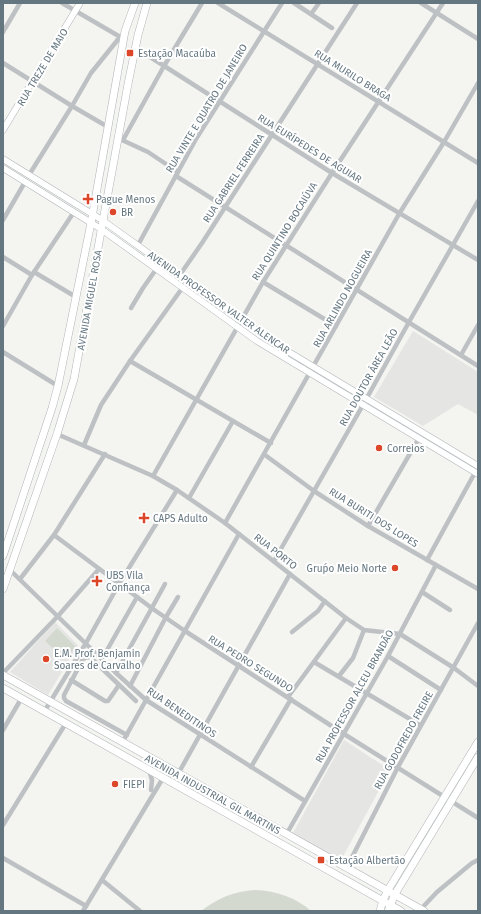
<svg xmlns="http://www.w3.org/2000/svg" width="481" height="914" font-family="'Fira Sans',sans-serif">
  <rect width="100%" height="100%" fill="#f4f4f0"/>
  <!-- built -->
  <g fill="#e5e6e4">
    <polygon points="413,331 478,372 478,415 458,404 423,426 374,397"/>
    <polygon points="55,622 78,645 48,695 10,672"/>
    <polygon points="344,740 390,770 341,860 293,833"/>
  </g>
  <!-- green -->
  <g fill="#d4d9d0">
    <polygon points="57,628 76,647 64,659 45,641"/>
    <path d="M255,890c22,1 40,7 56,21h-110c17,-13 33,-20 54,-21z"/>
  </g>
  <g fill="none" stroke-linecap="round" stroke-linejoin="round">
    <defs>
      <g id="secondary">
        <polyline points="3,130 80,3"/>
        <polyline points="3,159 102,220 274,343 478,466"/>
        <polyline points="3,168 101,229 257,341 478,474"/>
      </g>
      <g id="primary">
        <polyline points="3,556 52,408 58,386 91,223 125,31 135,3"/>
        <polyline points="3,589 57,434 74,379 128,84 138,35 147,3"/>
        <polyline points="3,675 424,911"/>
        <polyline points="3,688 401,911"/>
        <polyline points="380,911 383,900 388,890 478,742"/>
        <polyline points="388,911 395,894 478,757"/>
      </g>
    </defs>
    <!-- secondary casing -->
    <use href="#secondary" stroke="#afb5b9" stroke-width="7"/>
    <!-- primary casing -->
    <use href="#primary" stroke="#b0b5b8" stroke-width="8"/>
    <!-- street -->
    <g stroke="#bdc1c4" stroke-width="4.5">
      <polyline points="62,3 122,38"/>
      <polyline points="218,3 478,163"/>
      <polyline points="294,3 332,28"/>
      <polyline points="421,3 478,39"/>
      <polyline points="311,14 319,3"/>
      <polyline points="3,32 20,3"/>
      <polyline points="136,48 332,173 478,260"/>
      <polyline points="3,63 72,106 108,127"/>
      <polyline points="122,140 148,152 178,172"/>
      <polyline points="123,140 164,66 202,3"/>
      <polyline points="29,175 72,106 91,73 120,37"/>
      <polyline points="176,176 478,366"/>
      <polyline points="3,220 25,182"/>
      <polyline points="138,245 196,139 282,3"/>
      <polyline points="3,257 32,275"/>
      <polyline points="34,272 76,297"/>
      <polyline points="175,282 202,243 357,3"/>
      <polyline points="263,282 336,326"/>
      <polyline points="131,308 143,288 157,268"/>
      <polyline points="3,326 32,275 74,212"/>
      <polyline points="3,352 58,386"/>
      <polyline points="461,355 478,325"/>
      <polyline points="130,361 271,443"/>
      <polyline points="57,434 153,476 177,490 225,523 346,618 364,630 400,634 454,668 478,686"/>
      <polyline points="84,445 101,405 130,361 183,287"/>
      <polyline points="265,455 314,491 368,526 478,589"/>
      <polyline points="153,476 263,282 332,173 443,3"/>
      <polyline points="189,498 233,421"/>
      <polyline points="225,523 399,214 444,142 478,83"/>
      <polyline points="368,526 419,438"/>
      <polyline points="54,535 153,609 185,631 344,734 478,818"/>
      <polyline points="427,560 478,467"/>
      <polyline points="274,561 363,405 409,322 478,201"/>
      <polyline points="10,570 116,673 146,700 305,801"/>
      <polyline points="20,579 54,535 105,454"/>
      <polyline points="422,592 450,610"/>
      <polyline points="292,632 318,611 325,601"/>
      <polyline points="388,656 441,690"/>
      <polyline points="102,659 137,597"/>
      <polyline points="314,662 420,725"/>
      <polyline points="3,673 58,616 99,569"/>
      <polyline points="116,673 165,584"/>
      <polyline points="339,676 353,658 364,630"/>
      <polyline points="71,680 105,701 108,701 119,685"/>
      <polyline points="130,686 166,617 178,597"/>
      <polyline points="288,697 346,618"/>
      <polyline points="44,712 86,643 119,584 177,490"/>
      <polyline points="3,730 21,699"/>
      <polyline points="127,735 66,701 64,698 64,695 83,659 88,657 91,658 136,701"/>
      <polyline points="122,743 239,534"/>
      <polyline points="251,767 291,699"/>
      <polyline points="149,770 152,780 151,790"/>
      <polyline points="3,825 66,723"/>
      <polyline points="286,835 388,656 436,565"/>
      <polyline points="3,858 86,906"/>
      <polyline points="347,867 398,767 478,623"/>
      <polyline points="102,880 140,911"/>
      <polyline points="421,909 437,892 472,863 478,860"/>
      <polyline points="83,911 163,778 178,774 290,574"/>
    </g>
    <!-- secondary -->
    <use href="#secondary" stroke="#fff" stroke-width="6"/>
    <!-- primary -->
    <use href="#primary" stroke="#fff" stroke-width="7"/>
  </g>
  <!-- markers -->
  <g fill="#dc4729" stroke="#fff" stroke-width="1.5">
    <rect x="126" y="49" width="8" height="8" rx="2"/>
    <path d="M86 193h4v4h4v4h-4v4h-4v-4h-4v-4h4z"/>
    <circle cx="113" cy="212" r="4"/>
    <circle cx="379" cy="448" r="4"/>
    <path d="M142 512h4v4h4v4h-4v4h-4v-4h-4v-4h4z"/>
    <circle cx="395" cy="568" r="4"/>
    <path d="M95 575h4v4h4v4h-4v4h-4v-4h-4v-4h4z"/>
    <circle cx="46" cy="659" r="4"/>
    <circle cx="115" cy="784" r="4"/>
    <rect x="317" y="856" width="8" height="8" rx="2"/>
  </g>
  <g text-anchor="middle" stroke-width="4" stroke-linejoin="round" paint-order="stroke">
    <!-- poi labels -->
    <g font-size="10" fill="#647680" stroke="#fff" text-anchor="start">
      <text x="138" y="57">Estação Macaúba</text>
      <text x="96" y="203">Pague Menos</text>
      <text x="121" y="216">BR</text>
      <text x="387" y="452">Correios</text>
      <text x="153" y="522">CAPS Adulto</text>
      <text x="387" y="572" text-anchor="end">Gruṕo Meio Norte</text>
      <text x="106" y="579">UBS Vila<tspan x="106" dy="12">Confiança</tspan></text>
      <text x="54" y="657">E.M. Prof. Benjamin<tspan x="54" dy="12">Soares de Carvalho</tspan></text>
      <text x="123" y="788">FIEPI</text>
      <text x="329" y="864">Estação Albertão</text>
    </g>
    <!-- street labels -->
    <g font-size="10" fill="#647680" stroke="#fff">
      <text transform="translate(42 67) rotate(-59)" y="4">RUA TREZE DE MAIO</text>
      <text transform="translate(353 75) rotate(32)" y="4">RUA MURILO BRAGA</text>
      <text transform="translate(206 108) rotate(-59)" y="4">RUA VINTE E QUATRO DE JANEIRO</text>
      <text transform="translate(310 148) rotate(32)" y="4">RUA EURÍPEDES DE AGUIAR</text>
      <text transform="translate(233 178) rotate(-57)" y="4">RUA GABRIEL FERREIRA</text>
      <text transform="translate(284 231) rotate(-58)" y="4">RUA QUINTINO BOCAIÚVA</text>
      <text transform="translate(342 298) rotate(-61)" y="4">RUA ARLINDO NOGUEIRA</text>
      <text transform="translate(89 300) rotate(-80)" y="4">AVENIDA MIGUEL ROSA</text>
      <text transform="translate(219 302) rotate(35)" y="4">AVENIDA PROFESSOR VALTER ALENCAR</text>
      <text transform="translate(368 377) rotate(-61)" y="4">RUA DOUTOR ÁREA LEÃO</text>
      <text transform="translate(374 517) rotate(32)" y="4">RUA BURITI DOS LOPES</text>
      <text transform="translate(276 551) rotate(38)" y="4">RUA PORTO</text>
      <text transform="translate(251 663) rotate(32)" y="4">RUA PEDRO SEGUNDO</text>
      <text transform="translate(354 696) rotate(-61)" y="4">RUA PROFESSOR ALCEU BRANDÃO</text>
      <text transform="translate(182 712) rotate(34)" y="4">RUA BENEDITINOS</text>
      <text transform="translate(403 740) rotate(-61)" y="4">RUA GODOFREDO FREIRE</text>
      <text transform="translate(213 794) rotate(29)" y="4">AVENIDA INDUSTRIAL GIL MARTINS</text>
    </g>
  </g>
  <!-- border -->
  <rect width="481" height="914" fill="none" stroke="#647680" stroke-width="8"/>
</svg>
